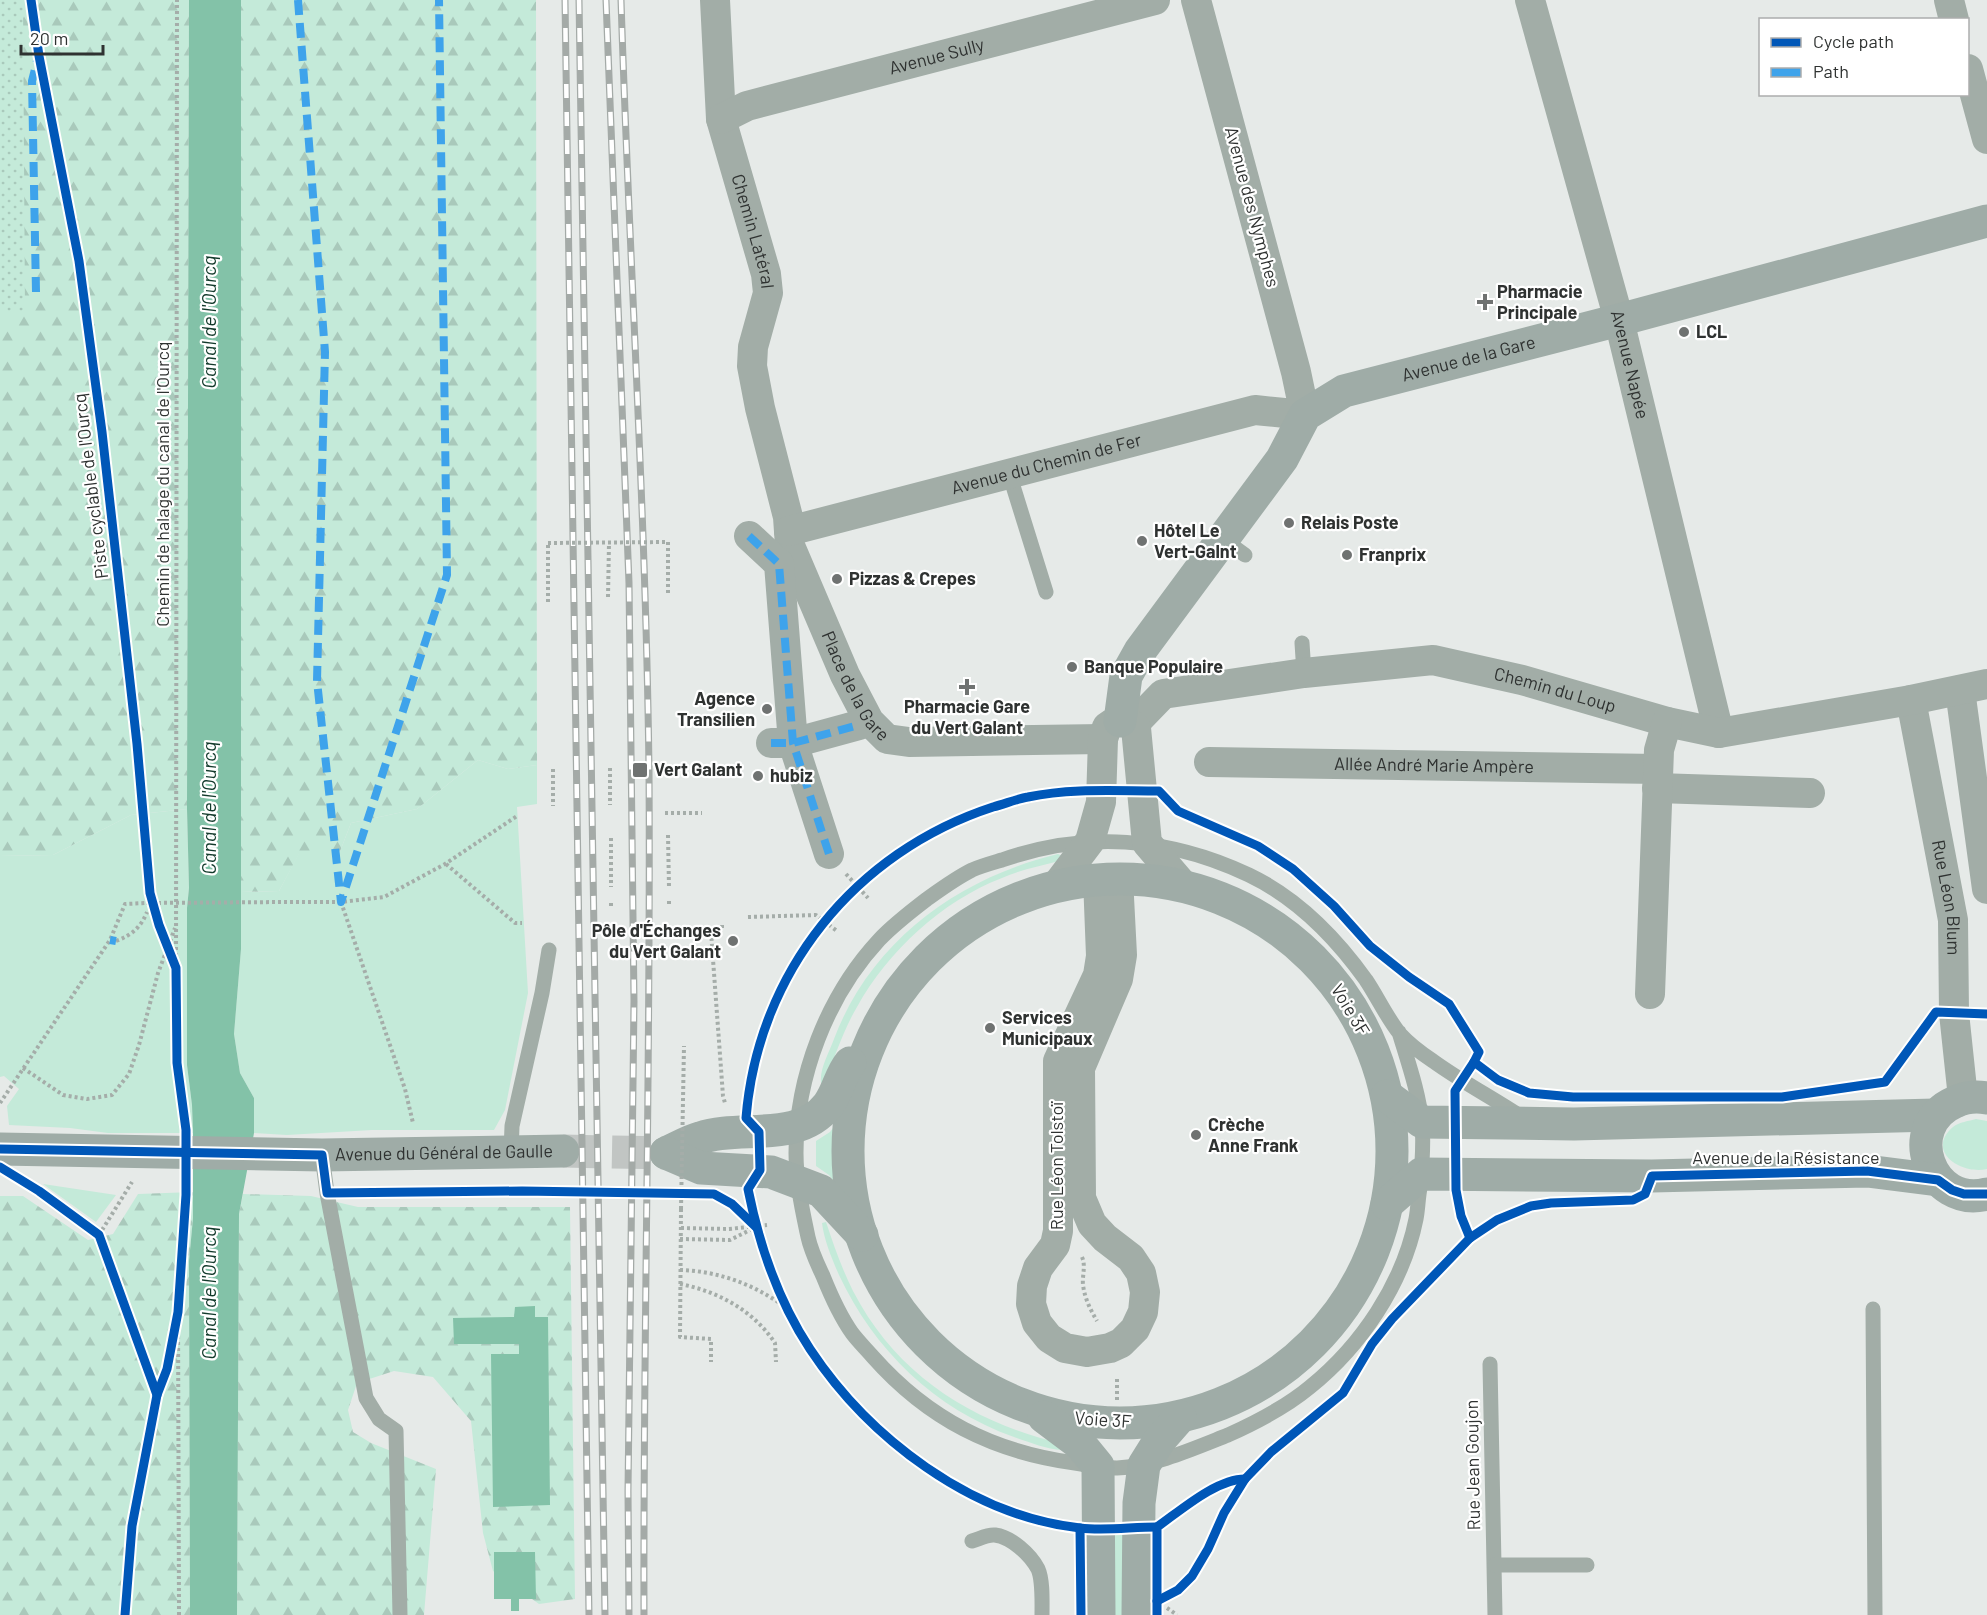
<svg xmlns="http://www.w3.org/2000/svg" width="1987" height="1615" font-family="Barlow,sans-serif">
  <defs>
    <pattern id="forest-firs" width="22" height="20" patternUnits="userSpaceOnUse" patternTransform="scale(1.5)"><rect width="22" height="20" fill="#c4ead9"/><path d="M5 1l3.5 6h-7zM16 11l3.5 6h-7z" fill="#a9c9bb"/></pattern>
    <pattern id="park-dots" width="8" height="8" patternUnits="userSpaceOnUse" patternTransform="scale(1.5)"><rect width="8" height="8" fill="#c4ead9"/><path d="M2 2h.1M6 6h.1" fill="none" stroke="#a9c9bb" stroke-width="1.8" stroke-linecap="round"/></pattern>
  </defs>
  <rect width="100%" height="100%" fill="#e6eae8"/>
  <!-- green -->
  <g fill="#c4ead9">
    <polygon points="478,760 508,769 537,765 537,804 517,807 528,993 505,1110 494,1130 372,1130 287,1135 254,1133 254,1098 240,1073 234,1034 241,949 241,892 279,891 299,853 339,854 351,823 417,809"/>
    <polygon points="187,809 189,888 187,908 187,1065 192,1105 193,1133 108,1133 70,1128 9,1125 7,1106 19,1089 4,1076 0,1077 0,856 53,855 131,815"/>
    <path d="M1058,854l4,2 -3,5c-19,5 -39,9 -57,17 -60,23 -114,73 -145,129 -15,25 -23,54 -35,80 -5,-14 7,-34 12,-48 37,-98 124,-161 224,-185z"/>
    <path d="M1976,1119l11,2v48c-26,6 -62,-18 -34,-42 6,-5 16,-6 23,-8z"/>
    <polygon points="839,1120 840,1188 829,1175 816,1166 816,1141 830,1132"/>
    <polygon points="43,1184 116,1195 96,1222"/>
    <path d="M826,1222c8,24 16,47 27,69 44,85 120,132 211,153l-2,6c-16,-1 -33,-8 -48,-13 -79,-28 -140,-87 -175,-162 -7,-16 -15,-35 -17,-52z"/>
    <polygon points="1113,1533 1125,1533 1126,1615 1114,1615"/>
  </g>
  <!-- forest -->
  <g fill="url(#forest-firs)">
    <polygon points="0,0 189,0 187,809 131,815 53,855 0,856"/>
    <polygon points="241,0 536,0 537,765 508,769 478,760 417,809 351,823 339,854 299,854 279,891 241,892"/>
    <polygon points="193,1192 193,1218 189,1261 190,1615 0,1615 0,1196 23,1196 88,1240 113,1234 138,1194"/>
    <polygon points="243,1194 311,1196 358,1207 570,1207 575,1599 539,1604 493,1571 483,1533 471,1421 433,1377 394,1371 357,1383 348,1410 353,1432 371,1443 436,1469 424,1615 237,1615 239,1214"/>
  </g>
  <!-- park -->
  <polygon fill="url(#park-dots)" points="0,0 23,0 25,313 0,313"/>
  <!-- water -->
  <g fill="#83c2a8">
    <polygon points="189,0 241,0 241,949 234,1034 240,1073 254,1098 254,1133 239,1214 237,1615 190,1615 189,1261 193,1218 193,1133 192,1105 187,1065 187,908 189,888 187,809"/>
    <polygon points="535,1306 535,1317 548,1317 550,1505 493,1507 491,1354 519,1354 519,1344 454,1344 453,1318 514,1317 515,1307"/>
    <polygon points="494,1552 535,1552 536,1599 519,1599 519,1611 511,1611 511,1599 494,1599"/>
  </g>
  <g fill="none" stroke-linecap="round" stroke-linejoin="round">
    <!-- secondary-tunnel -->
    <polyline stroke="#c1c5c3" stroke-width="33" stroke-dasharray="33 16" stroke-linecap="butt" points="563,1151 666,1153"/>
    <!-- path -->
    <g stroke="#a5ada9" stroke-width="4" stroke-dasharray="3 3" stroke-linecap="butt">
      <polyline points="668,593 668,542"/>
      <polyline points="608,597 609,543"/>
      <polyline points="548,602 548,543"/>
      <polyline points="610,768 610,805"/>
      <polyline points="553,769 553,806"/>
      <polyline points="665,813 702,813"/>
      <polyline points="668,835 669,887"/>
      <polyline points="611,838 611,887"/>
      <polyline points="446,864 515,923 522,923"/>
      <polyline points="846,874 868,898"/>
      <polyline points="284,902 341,902 384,897 445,864 517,816"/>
      <polyline points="341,902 405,1089 413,1123"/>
      <polyline points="669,904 669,899"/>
      <polyline points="611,906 611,900"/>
      <polyline points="748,917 816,915 837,931"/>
      <polyline points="722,928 722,923"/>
      <polyline points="711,932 723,1096 725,1103"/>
      <path d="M116,941c16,-6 25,-14 31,-29"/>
      <polyline points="176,968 177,0"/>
      <polyline points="23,1068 63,1095 87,1099 112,1095 129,1074 139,1045 158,973 175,928"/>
      <polyline points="0,1103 110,940 125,904 146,903"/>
      <polyline points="349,1193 522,1191"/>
      <polyline points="681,1209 680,1337 711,1339 711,1362"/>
      <polyline points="681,1228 729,1229 767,1225"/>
      <polyline points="99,1235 132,1182"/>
      <polyline points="680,1239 730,1240 756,1227 732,1204 727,1201"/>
      <path d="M1082,1257c4,9 0,19 1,28 2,14 7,24 14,36"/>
      <path d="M680,1270c40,1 79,16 110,41"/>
      <path d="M680,1284c37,7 73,26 95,59l1,19"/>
      <polyline points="178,1312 179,1615"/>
      <polyline points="1117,1400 1117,1376"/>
      <polyline points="1167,1608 1177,1615"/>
    </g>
    <!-- lane -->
    <g stroke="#a2ada7" stroke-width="15">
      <polyline points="1009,473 1046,592"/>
      <polyline points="1223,539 1245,555"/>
      <polyline points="1302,643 1304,673"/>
      <path d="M1399,1032c9,30 20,61 23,92 2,21 0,43 -2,64 -2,10 -2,21 -4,31 -13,65 -55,127 -106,168 -24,20 -53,35 -82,48 -33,13 -76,32 -111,33 -14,0 -29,-3 -42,-5 -82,-11 -147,-44 -202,-106 -7,-8 -15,-16 -21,-24 -12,-17 -21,-37 -29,-57 -6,-13 -12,-25 -15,-39 -6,-28 -12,-56 -12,-84 0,-76 31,-157 83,-213 14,-15 31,-28 48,-41 14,-10 29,-21 45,-29 9,-4 20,-7 30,-10 83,-29 167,-23 247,15 48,23 87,63 117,105 12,18 21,38 34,54 10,11 21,19 33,27 29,21 60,37 90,57"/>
      <polyline points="511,1153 512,1126 542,993 549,950"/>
      <polyline points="322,1155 327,1193 366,1398 379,1419 396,1431 400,1615"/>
      <polyline points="1873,1309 1875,1615"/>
      <polyline points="1490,1364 1495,1615"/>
      <path d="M972,1541c7,-2 16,-7 23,-6 16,2 35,19 43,34 5,11 4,33 4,46"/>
      <polyline points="1495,1565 1587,1565"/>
    </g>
    <!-- street -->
    <g stroke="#a2ada7" stroke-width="30">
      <path id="s1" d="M715,0l6,119 45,155 2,19 -15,54 -1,19 8,42 28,109 2,29 55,129 24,46 18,18 22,3 194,-3"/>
      <path id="s2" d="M1530,0l89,320 100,413"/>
      <polyline points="1949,0 1954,20"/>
      <polyline points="1968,69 1987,139"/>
      <path id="s3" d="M721,119l26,-13 408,-106"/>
      <path id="s4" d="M789,531l466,-121 50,5 -9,-43 -100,-372"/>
      <polyline points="749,536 779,564 793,743 829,854"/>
      <polyline points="1960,690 1987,889"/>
      <path id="s5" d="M1911,700l42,220 1,93 9,85"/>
      <path id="s6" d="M1133,725l30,-31 141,-21 129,-13 89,20 145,42 52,11 192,-33 76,-16"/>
      <polyline points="771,743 793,743 859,725"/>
      <path id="s7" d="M1209,762l449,7"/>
      <polyline points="1657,788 1810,793"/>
      <polyline points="1098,879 1101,956 1098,975 1058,1061 1058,1231 1055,1245 1038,1268 1032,1286 1031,1304 1037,1323 1049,1338 1065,1348 1087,1352 1110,1348 1121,1343 1135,1329 1143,1312 1145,1292 1141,1273 1131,1258 1105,1238 1092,1224 1081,1198 1080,1068 1118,979 1122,955 1118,878"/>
      <path d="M1056,886l34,-45 11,-39 2,-63 4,-12c10,-8 20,-8 29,1l11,115 36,42"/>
      <polyline points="1650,994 1659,750 1667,722"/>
    </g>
    <!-- secondary -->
    <g stroke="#9faca7" stroke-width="33">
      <path id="s8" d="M1120,721l6,-45 14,-25 142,-192 23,-44 39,-24 275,-71 368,-99"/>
      <circle cx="1120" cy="1151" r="272"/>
      <polyline points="1387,1096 1422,1122 1574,1124 1935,1115"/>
      <path d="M1987,1098c-11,-2 -22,-1 -32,4 -55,24 -25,107 32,92"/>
      <path id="s9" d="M0,1149l322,6 241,-4"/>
      <path d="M666,1153c11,-5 23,-12 34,-15 40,-14 98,6 128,-33 10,-13 12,-30 22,-42"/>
      <polyline points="666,1153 701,1168 771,1172 821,1191 862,1235"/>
      <polyline points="1387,1204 1421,1174 1652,1176 1867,1171 1938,1180"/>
      <polyline points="1044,1417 1080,1444 1098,1466 1099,1615"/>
      <polyline points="1138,1615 1139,1503 1144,1465 1159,1441 1180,1417"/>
    </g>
    <defs>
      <g id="rail">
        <polyline points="565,0 589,1615"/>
        <polyline points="579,0 605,1615"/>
        <polyline points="606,0 629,583 634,1001 628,1491 629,1615"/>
        <path d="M621,0c8,257 25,514 28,771 2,281 -6,563 -5,844"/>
      </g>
    </defs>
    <!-- rail casing -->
    <use href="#rail" stroke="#a4aaa7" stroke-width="7"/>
    <!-- rail -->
    <use href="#rail" stroke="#fff" stroke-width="4.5" stroke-dasharray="14" stroke-linecap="butt"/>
    <!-- path-bridge -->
    <g stroke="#a5ada9" stroke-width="4" stroke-dasharray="3 3" stroke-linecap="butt">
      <polyline points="548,543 668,542"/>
      <polyline points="146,903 284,902"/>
      <polyline points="681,1209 684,1046"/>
    </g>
    <!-- quiet -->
    <g stroke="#3ea3eb" stroke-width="8" stroke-dasharray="15 8" stroke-linecap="butt">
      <polyline points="298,0 325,352 317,681 341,902 447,575 439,0"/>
      <polyline points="36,292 32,81 37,61"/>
      <polyline points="749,536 779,564 793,743 829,854"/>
      <polyline points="771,743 793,743 859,725"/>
      <polyline points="110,940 116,941"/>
    </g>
    <defs>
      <g id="cycleway">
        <polyline points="31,0 39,56 79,261 102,432 137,744 150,893 159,925 176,968 177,1063 186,1130 186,1195 178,1312 167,1369 157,1395 132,1526 125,1615"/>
        <polyline points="0,1149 322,1155 327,1193 522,1191 714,1194 732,1204 756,1227"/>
        <polyline points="0,1167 39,1191 99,1235 157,1395"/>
        <polyline points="1470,1238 1461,1216 1456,1190 1455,1091 1474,1062"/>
        <path d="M1157,1527c-26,0 -52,4 -77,1 -109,-12 -211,-90 -270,-179 -31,-47 -51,-105 -62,-160l12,-19 -1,-38 -13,-14c12,-146 109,-266 247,-311 12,-3 23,-8 35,-10 43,-9 87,-6 131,-6l19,20 80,35 35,23 41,37 36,40 39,31 40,27 30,48 -5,10 24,18 31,13 44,4h209l103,-15 51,-70 51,2"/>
        <polyline points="1080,1528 1081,1615"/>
        <polyline points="1157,1601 1178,1590 1192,1576 1208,1549 1224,1513 1245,1479 1271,1452 1343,1393 1372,1344 1392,1319 1470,1238 1497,1220 1531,1206 1551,1203 1633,1200 1645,1194 1652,1176 1867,1171 1938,1180 1952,1190 1964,1194 1987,1194"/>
        <path d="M1157,1615v-88c23,-16 59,-48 88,-48"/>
      </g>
    </defs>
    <!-- cycleway casing -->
    <use href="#cycleway" stroke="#fff" stroke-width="13"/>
    <!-- cycleway -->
    <use href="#cycleway" stroke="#0057b8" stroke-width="9"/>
  </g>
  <!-- markers -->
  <g fill="#6f7271" stroke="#fff" stroke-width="2">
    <path d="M1482 293h6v6h6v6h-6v6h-6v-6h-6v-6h6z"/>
    <circle cx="1684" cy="332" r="6"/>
    <circle cx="1289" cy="523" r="6"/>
    <circle cx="1142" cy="541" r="6"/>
    <circle cx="1347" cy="555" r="6"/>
    <circle cx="837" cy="579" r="6"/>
    <circle cx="1072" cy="667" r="6"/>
    <path d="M964 678h6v6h6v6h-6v6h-6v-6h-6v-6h6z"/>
    <circle cx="767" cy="709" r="6"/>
    <rect x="632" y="762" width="16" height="16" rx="3"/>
    <circle cx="758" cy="776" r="6"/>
    <circle cx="733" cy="941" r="6"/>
    <circle cx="990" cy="1028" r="6"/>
    <circle cx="1196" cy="1135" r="6"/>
  </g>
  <g text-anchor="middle" stroke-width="4.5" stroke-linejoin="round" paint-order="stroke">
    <!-- street labels -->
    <g font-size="18" fill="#2f3231" stroke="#fff">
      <text dy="6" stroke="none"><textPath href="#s3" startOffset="225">Avenue Sully</textPath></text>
      <text transform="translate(1252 207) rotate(75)" y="6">Avenue des Nymphes</text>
      <text dy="6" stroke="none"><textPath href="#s1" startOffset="236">Chemin Latéral</textPath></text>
      <text dy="6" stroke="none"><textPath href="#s8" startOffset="537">Avenue de la Gare</textPath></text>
      <text dy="6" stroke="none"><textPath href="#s2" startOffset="378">Avenue Napée</textPath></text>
      <text dy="6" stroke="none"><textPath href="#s4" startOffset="266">Avenue du Chemin de Fer</textPath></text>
      <text transform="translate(163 484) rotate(-90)" y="6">Chemin de halage du canal de l'Ourcq</text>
      <text transform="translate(91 486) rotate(-97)" y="6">Piste cyclable de l'Ourcq</text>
      <text dy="6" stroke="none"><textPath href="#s1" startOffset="714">Place de la Gare</textPath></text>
      <text dy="6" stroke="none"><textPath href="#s6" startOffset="441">Chemin du Loup</textPath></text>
      <text dy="6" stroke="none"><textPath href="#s7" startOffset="225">Allée André Marie Ampère</textPath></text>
      <text dy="6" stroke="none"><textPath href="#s5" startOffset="201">Rue Léon Blum</textPath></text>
      <text transform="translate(1350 1010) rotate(59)" y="6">Voie 3F</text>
      <text dy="6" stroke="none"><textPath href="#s9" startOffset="444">Avenue du Général de Gaulle</textPath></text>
      <text x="1786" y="1164">Avenue de la Résistance</text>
      <text transform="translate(1057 1166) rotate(-90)" y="6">Rue Léon Tolstoï</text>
      <text transform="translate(1103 1420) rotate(4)" y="6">Voie 3F</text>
      <text transform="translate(1473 1465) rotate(-91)" y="6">Rue Jean Goujon</text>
    </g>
    <!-- poi labels -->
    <g font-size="18" font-weight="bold" fill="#2f3231" stroke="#fff" text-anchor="start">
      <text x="1497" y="298">Pharmacie<tspan x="1497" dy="21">Principale</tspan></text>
      <text x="1696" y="338">LCL</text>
      <text x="1301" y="529">Relais Poste</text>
      <text x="1154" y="537">Hôtel Le<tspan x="1154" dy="21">Vert-Galnt</tspan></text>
      <text x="1359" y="561">Franprix</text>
      <text x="849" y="585">Pizzas &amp; Crepes</text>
      <text x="1084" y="673">Banque Populaire</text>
      <text x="755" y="705" text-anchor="end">Agence<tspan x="755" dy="21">Transilien</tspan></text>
      <text x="967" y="713" text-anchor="middle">Pharmacie Gare<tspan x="967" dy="21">du Vert Galant</tspan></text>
      <text x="654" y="776">Vert Galant</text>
      <text x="770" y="782">hubiz</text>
      <text x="721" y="937" text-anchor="end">Pôle d'Échanges<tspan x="721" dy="21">du Vert Galant</tspan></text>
      <text x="1002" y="1024">Services<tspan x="1002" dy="21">Municipaux</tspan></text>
      <text x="1208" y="1131">Crèche<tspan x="1208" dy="21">Anne Frank</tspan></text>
    </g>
    <!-- water labels -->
    <g font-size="20" font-style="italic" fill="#123a2b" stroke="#fff">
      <text transform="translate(209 322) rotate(-90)" y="7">Canal de l'Ourcq</text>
      <text transform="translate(209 808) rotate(-90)" y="7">Canal de l'Ourcq</text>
      <text transform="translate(209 1293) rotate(-90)" y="7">Canal de l'Ourcq</text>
    </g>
  </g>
  <!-- legend -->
  <rect x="1759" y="18" width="210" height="78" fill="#ffffff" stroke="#acadad" stroke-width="1.5"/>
  <rect x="1771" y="38" width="30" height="9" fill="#0057b8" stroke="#acadad" stroke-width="1.5"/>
  <text x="1813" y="48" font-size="18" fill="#2f3231">Cycle path</text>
  <rect x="1771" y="68" width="30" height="9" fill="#3ea3eb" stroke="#acadad" stroke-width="1.5"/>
  <text x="1813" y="78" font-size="18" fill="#2f3231">Path</text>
  <!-- scale -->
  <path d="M21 45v9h82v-9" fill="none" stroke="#2f3231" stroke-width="3"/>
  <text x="30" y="45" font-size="18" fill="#2f3231" stroke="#ffffff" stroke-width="4.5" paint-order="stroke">20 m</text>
</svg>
